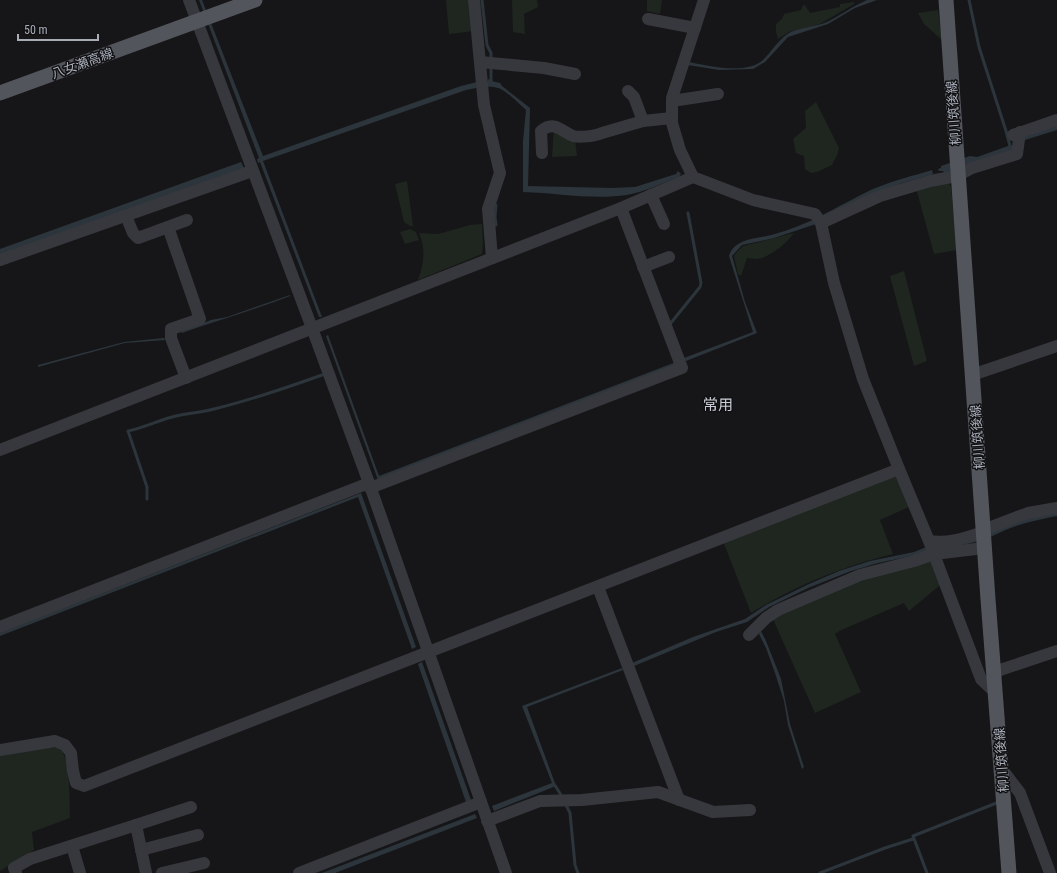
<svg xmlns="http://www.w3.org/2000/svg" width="1057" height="873" font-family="'Roboto Condensed','Noto Sans JP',sans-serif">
  <rect width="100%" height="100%" fill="#161618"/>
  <!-- green -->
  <g fill="#1e261f">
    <polygon points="446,0 469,0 474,31 449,34"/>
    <polygon points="512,0 537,0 538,7 524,14 525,34 513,32"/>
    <polygon points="647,0 662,0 660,14 647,11"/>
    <polygon points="854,2 854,4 820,24 789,32 778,39 776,32 776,24 782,19 784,14 801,10 803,5 805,5 810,13 840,7 840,4"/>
    <polygon points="938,10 942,40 924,24 918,13"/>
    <polygon points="816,102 839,148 837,155 832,165 817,172 811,173 805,169 804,156 796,153 793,139 806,128 805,111"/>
    <polygon points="554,128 575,139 577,156 552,157"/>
    <polygon points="407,181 413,226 410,226 404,222 395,184"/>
    <polygon points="946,182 949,184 951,187 957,250 934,254 916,188"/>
    <path d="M482,224l1,19 -1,11 -64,26c6,-16 8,-31 1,-47l19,1 32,-9z"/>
    <polygon points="410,229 416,232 419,240 405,244 400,232"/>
    <path d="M794,233c-7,10 -25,25 -37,26 -3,0 -7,-1 -10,-1l-6,18 -3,-2 -4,-17 1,-3 8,-8z"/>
    <polygon points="904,271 927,361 914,366 890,276"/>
    <path d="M889,476h8l12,31 -29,13 13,34c-50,12 -98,32 -142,59l-28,-72z"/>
    <polygon points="933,560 940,585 909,611 904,603 839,631 835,634 861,692 815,713 772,617 838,586"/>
    <path d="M44,747l17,1c10,18 8,49 9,70l-38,14 2,18 -34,21v-116z"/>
  </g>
  <!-- water -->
  <g fill="#2c353c">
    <path d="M199,0h3l61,156 198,-70 16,-4h11v-3l3,2 9,2 2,3 28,22 -2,78 84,2 23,-1 41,-13 2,-3 3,3 -2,3c-17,6 -34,15 -52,18 -34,5 -70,-2 -104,-3v-51l3,-31c-7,-6 -20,-20 -28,-22 -9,-3 -22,0 -32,2l-203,71 59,156h-3l-59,-155 -2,1 -1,-4 2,-1z"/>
    <path d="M867,0h10l-22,8 -27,16 -40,13 -23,25 -12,7 -34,1 -31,-5 1,-3c20,4 57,13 74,-2 9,-9 15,-20 26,-27 11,-6 26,-6 38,-11 14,-7 26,-16 40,-22z"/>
    <polygon points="1057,125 1057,130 1025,140 1024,136"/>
    <polygon points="1011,145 1015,147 1011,150 970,163 963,168 944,173 943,171 939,171 938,169 941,168 941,166 970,156 977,157"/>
    <polygon points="241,162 244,168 0,255 0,249"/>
    <path d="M932,170l1,4 -31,9 -30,11 -56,30 -42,14 -32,7 -10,11 13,46 12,31 -71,28 -2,-3 69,-26 -24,-76c5,-16 23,-17 38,-20 40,-9 70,-30 106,-47 19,-8 39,-13 59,-19z"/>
    <path d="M290,295v1c-36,14 -72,24 -108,37l-1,-1 30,-12 16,-3z"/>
    <polygon points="328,335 379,476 676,362 676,365 378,480 326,336"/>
    <polygon points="164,338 165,340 125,343 38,367 38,365 124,342"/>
    <polygon points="361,493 416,647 412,649 358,497 0,636 0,633"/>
    <path d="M1057,512v4c-10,2 -21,4 -31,7 -16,4 -30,12 -45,18l-103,22 -27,8 -43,17 -39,19 -22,15 -31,10 -82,34 -2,-3 61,-26 52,-18 21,-14 43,-21 30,-13 31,-10 44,-9 20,-8 93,-26z"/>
    <polygon points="761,631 766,641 781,679 790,724 804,767 802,769 788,725 784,701 775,673 766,648 759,634"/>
    <polygon points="422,662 471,800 466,802 418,664"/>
    <polygon points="622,668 623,670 527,707 556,786 494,811 492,806 552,783 522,706"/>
    <polygon points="475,814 477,818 335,873 322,873"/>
  </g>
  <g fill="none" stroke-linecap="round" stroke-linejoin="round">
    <!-- stream -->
    <g stroke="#2c353c" stroke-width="3">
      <polyline points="482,0 487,45 491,53 491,61"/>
      <polyline points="969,0 979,47 1006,131 1010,146"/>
      <polyline points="491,66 491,81"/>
      <polyline points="496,225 495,217 496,205"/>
      <polyline points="670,324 700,287 701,283 688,213"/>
      <path d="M147,499v-12l-19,-56c15,-3 29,-10 44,-14 14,-4 28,-4 42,-8 36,-9 72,-21 108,-34"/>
      <polyline points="554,784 563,798"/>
      <polyline points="565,803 570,813 575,865 578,873"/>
      <polyline points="820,873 885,848 913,839"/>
      <polyline points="927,873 913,836 999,802"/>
    </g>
    <!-- minor -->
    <g stroke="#37383d" stroke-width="12">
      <polyline points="189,0 312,328 369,483 506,873"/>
      <polyline points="474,0 484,105 500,173 488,209 492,258"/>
      <polyline points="704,0 672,98 672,123 680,150 693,177 753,200 815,214 821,223 834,283 863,379 899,469 929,541 981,679 996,693"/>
      <polyline points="648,19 695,28"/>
      <polyline points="480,62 544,68 575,74"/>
      <polyline points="628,91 634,97 643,121"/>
      <polyline points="672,101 718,94"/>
      <polyline points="1013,135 1057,120"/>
      <path d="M542,153l-1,-22c13,-11 20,0 32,5 7,2 22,0 29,-3l41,-12 29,-3"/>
      <polyline points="651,195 664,224"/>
      <polyline points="126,216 133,233 138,238 187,220"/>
      <polyline points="821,223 880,196 930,181 957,176 972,168 1017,154 1020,132"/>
      <polyline points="168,227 200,319 171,329 171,338 186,378"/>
      <polyline points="0,260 252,171"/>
      <polyline points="643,267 669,257"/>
      <polyline points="972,375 1057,346"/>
      <polyline points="0,450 621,208 693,177"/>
      <polyline points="370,488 682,368 621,208"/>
      <polyline points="983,530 1028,513 1057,508"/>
      <path d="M929,541c19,3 36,-3 54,-9"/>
      <polyline points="598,587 679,800"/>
      <polyline points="0,627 369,483"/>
      <polyline points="749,635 766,618 778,610 860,575 914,561 934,554 984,548"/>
      <polyline points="994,672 1057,651"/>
      <polyline points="0,750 55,741 65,745 71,753 73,771 76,783 84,786 899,469"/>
      <polyline points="1001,768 1020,793 1050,873"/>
      <polyline points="487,821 540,801 582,800 658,792 713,812 750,810"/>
      <polyline points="136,825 191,807"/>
      <polyline points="72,846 80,873"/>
      <polyline points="141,850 198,835"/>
      <polyline points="16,873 14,868 30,859 136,825 146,873"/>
      <polyline points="162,873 204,863"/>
      <polyline points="299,873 481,802"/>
    </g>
    <!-- major -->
    <g stroke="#53555c" stroke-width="15">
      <polyline points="946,0 988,599 1009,873"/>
      <polyline points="0,93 255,0"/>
    </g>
  </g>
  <g text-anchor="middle" stroke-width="3" stroke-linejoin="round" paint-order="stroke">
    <!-- street labels -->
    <g font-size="13" fill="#a8adb8" stroke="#111113">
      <text transform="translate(82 63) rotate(-20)" y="5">八女瀬高線</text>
      <text transform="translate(953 113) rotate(-94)" y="5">柳川筑後線</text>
      <text transform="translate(977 437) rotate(-94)" y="5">柳川筑後線</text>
      <text transform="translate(1001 760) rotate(-94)" y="5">柳川筑後線</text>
    </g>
    <!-- quarter labels -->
    <g font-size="15" fill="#c9ccd4" stroke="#111113">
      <text x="718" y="410">常用</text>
    </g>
  </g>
  <!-- scale -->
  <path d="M18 34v6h80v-6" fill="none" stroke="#a8adb8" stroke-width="2"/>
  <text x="24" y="34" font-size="12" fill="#a8adb8" stroke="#111113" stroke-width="3" paint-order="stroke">50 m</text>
</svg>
